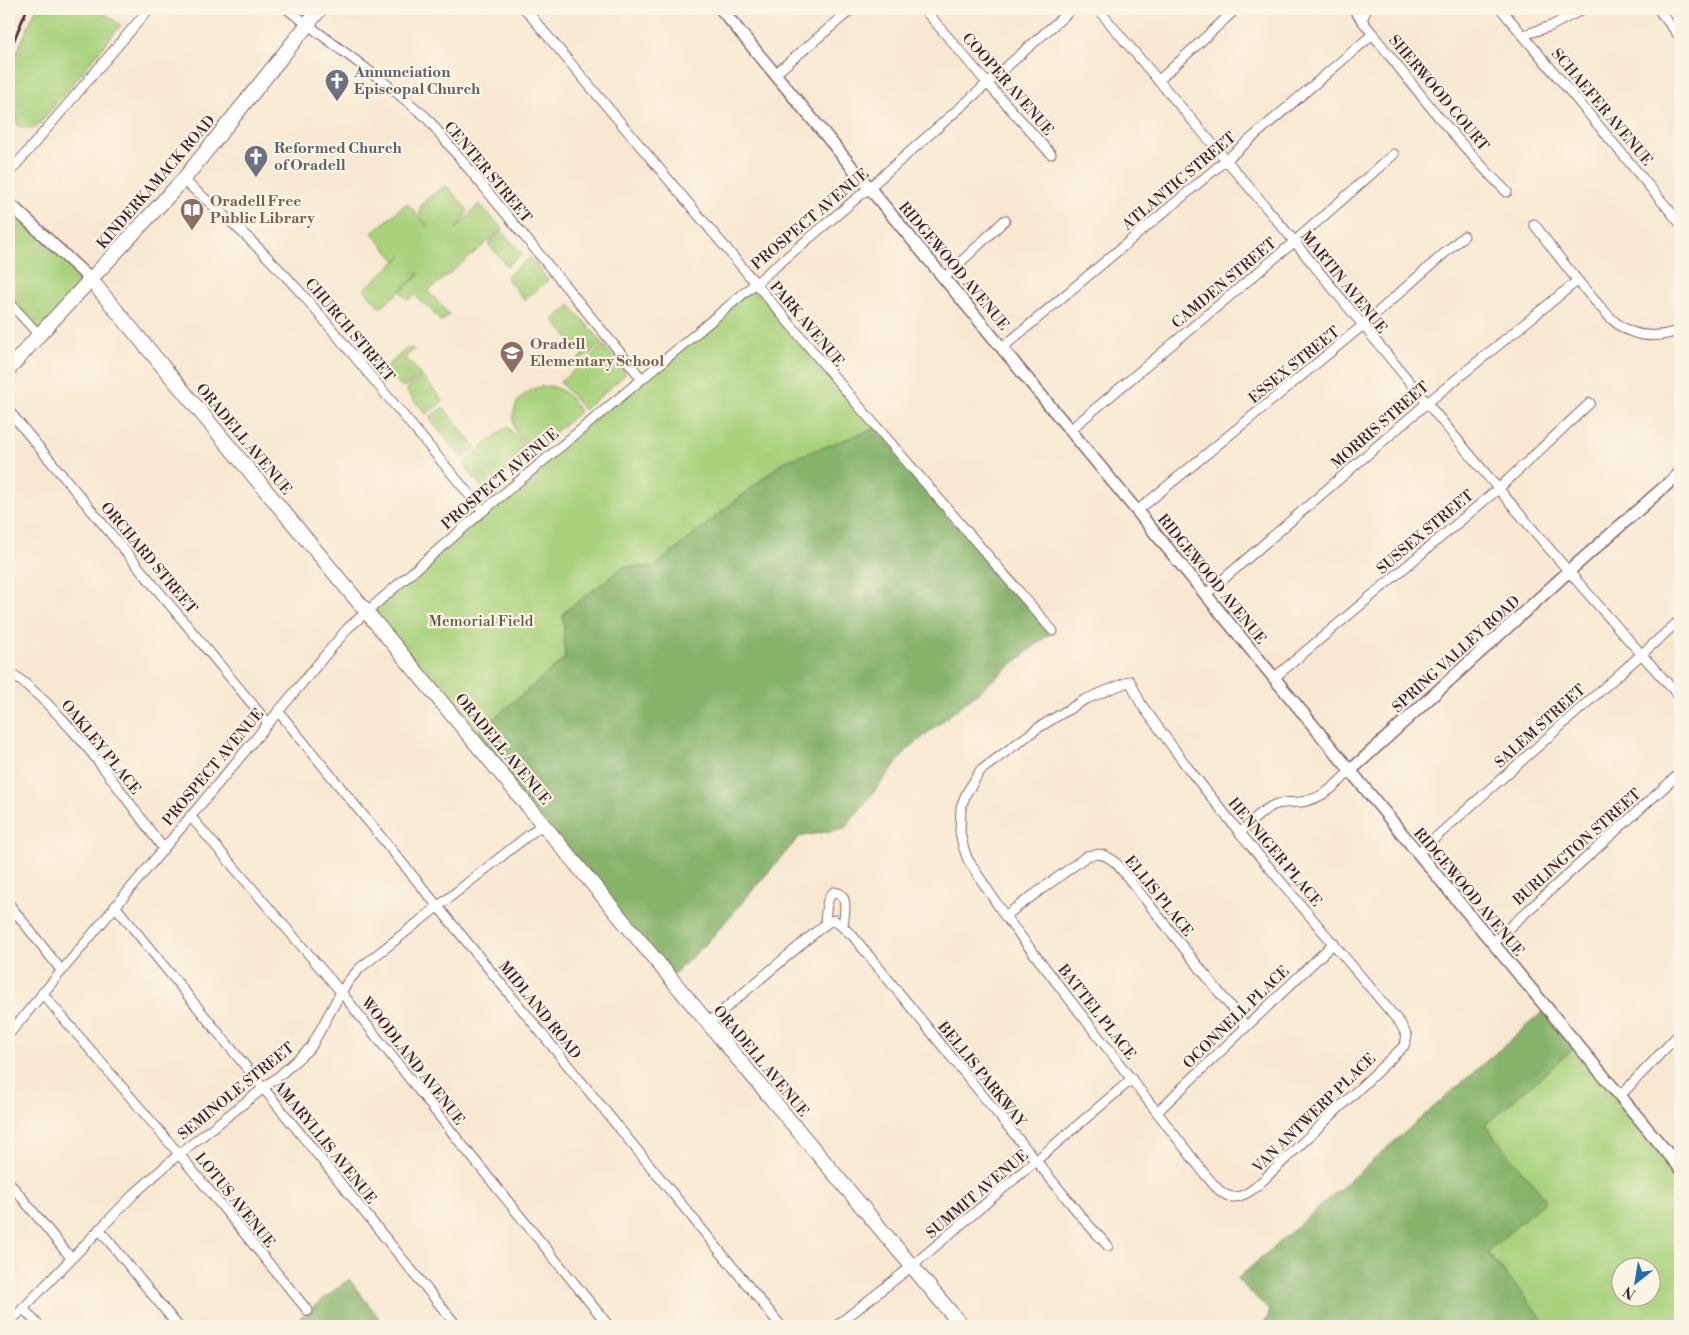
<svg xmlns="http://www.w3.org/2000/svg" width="1689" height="1335" font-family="'Libre Bodoni',serif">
  <rect width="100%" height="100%" fill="#fcf5e5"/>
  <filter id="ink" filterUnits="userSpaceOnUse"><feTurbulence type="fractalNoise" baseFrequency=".02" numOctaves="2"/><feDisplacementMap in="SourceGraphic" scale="10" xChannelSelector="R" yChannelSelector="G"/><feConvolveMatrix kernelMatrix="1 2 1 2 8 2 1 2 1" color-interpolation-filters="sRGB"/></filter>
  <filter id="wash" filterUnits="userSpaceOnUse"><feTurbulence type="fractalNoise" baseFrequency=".0096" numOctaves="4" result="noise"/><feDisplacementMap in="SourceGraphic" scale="20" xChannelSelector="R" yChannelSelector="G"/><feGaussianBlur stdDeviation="1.12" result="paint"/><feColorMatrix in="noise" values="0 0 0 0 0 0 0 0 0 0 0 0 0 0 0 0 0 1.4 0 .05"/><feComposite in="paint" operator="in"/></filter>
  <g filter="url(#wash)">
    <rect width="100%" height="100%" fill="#f8e8d1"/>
    <!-- green -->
    <g fill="#a8d17c" stroke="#797854" fill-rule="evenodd">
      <polygon points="36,9 98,9 121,25 36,128 17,126 17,116 9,116 9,70"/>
      <path d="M445,186l3,1 20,24 -12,18 23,-25 24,25 -75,62 21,23 -8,8 -14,-17 -4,-1 -8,-9 -7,5 -8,-9 19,-16 -2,-2 1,2 -38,33 -16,-19 38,-33 -6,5 -24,-28 35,-30 21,24c-2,-4 -7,-9 -8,-14 -2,-12 17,-21 25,-27z"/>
      <polygon points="9,204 91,280 39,335 9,302"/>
      <polygon points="502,231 522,254 507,266 488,244"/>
      <polygon points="530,257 548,280 524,300 506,277"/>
      <polygon points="755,284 877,428 783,462 654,567 623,567 563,613 565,658 472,737 367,612"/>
      <polygon points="570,305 603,343 580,361 578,359 583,355 553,320"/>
      <polygon points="604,345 626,374 584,410 560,382"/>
      <polygon points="412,348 414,350 405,357 421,375 407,386 401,386 387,370 387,366 406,349"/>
      <polygon points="422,376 443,401 426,414 407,392 408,388"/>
      <path d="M550,386c15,3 22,14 30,25l-48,41c-6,-7 -14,-14 -17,-22 -8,-26 11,-44 35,-44z"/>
      <polygon points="443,407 476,448 465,457 459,455 429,418"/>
      <polygon points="507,426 530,453 485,490 471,475 465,464 466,461"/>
      <path d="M1578,1045l102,123v158h-131l-62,-74 59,-52 -61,-75zM1622,1268h30v30h-30z"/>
    </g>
    <!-- forest -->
    <g fill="#86b36c" stroke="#68694c">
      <polygon points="877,428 1053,631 907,750 845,828 799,837 706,944 670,977 472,737 565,658 563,613 624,567 654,567 783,462"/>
      <polygon points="1547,1008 1578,1045 1485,1125 1546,1200 1487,1252 1549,1326 1263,1326 1270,1311 1237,1279"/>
      <polygon points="349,1279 385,1326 289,1326"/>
    </g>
  </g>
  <g filter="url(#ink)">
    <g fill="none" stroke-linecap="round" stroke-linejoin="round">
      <defs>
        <g id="minor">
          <polyline points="287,9 380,79 426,117 642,379"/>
          <polyline points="525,9 863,411 1053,631"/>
          <polyline points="924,9 987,83 1051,154"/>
          <path d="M1098,9c65,78 132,154 196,232 126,154 252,309 386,456"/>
          <path d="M1353,9c49,62 97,127 154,183"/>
          <polyline points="1501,9 1680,223"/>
          <polyline points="1658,9 1680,37"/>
          <polyline points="1362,20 1367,9"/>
          <polyline points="1524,35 1551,26 1583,9"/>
          <polyline points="775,74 852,9"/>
          <polyline points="1158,81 1236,9"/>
          <polyline points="9,173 149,9"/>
          <path d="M183,180c46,38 87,77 126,122l174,209"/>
          <path d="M1534,224c20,27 40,54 63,79 10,11 20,24 35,29 16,6 32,4 48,-2"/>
          <polyline points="944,278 1005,220"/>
          <polyline points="9,302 39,335"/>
          <polyline points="1002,348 1226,160 1373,34"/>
          <polyline points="9,411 268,723"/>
          <polyline points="1070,430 1294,242 1394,154"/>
          <polyline points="1137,511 1362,326 1464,236"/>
          <polyline points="1205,595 1427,403 1577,281"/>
          <path d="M9,671c64,47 107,115 154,177"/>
          <polyline points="1274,678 1498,489 1590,403"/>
          <path d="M1130,681l11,23 47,64 52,65 160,190 7,13 -3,10 -146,139c-26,23 -36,10 -54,-12l-199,-257 -37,-56 -5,-14 -3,-14 1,-25 5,-13 14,-23 58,-43 46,-28z"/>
          <polyline points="278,711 781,1326"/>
          <polyline points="190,816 341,992 459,1141 609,1326"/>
          <path d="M1240,833c10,-10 21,-22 34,-28 8,-3 19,-2 27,-3 22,-3 35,-17 49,-31"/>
          <polyline points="1418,853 1680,620"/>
          <polyline points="9,904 61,970"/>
          <polyline points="115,906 457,1326"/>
          <path d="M1005,916l82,-60c14,-4 20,-1 30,8l129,162"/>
          <path d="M825,925c1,-11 0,-27 9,-33 16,1 10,23 9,34"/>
          <polyline points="1492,943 1680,773"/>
          <polyline points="42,993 179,1154 308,1311"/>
          <polyline points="708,1023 817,931 827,923 834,920 852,935 1085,1221 1108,1246"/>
          <polyline points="9,1034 348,628 483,511 642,379 870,187 1072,9"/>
          <polyline points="1620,1096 1680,1033"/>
          <polyline points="1157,1112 1334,943"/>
          <polyline points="9,1182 71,1258"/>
          <polyline points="99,1229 178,1326"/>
          <polyline points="23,1308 39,1326"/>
          <polyline points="9,1323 134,1194 179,1154 279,1076 311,1047 341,992 350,979 360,968 544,823"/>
          <polyline points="836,1326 912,1266 1132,1079"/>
        </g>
        <g id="tertiary">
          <polyline points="721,9 1137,511 1418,853 1680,1168"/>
          <polyline points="9,203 91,280"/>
          <polyline points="1350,771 1568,572 1680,473"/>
        </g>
        <g id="primary">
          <polyline points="91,280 708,1023 962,1326"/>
          <polyline points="9,369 39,335 183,180 320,9"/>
        </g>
      </defs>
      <!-- minor casing -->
      <use href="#minor" stroke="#876565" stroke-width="11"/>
      <!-- tertiary casing -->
      <use href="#tertiary" stroke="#876565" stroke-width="14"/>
      <!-- primary casing -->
      <use href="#primary" stroke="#876565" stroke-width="16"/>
      <!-- minor -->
      <use href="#minor" stroke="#fff" stroke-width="9"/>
      <!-- tertiary -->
      <use href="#tertiary" stroke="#fff" stroke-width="11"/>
      <!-- primary -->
      <use href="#primary" stroke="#fff" stroke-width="14"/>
      <!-- rail -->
      <polyline stroke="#4a1f2b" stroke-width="2.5" points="9,52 27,9"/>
    </g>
  </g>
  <!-- icons -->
  <defs>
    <symbol id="church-pin" viewBox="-11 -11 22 30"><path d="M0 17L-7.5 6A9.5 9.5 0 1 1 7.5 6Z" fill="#6b7280" stroke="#fcf5e5"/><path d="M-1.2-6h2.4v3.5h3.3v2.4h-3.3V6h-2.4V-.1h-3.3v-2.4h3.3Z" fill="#fff"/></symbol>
    <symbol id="library-pin" viewBox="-11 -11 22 30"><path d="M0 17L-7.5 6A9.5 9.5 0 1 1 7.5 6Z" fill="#8d6e63" stroke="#fcf5e5"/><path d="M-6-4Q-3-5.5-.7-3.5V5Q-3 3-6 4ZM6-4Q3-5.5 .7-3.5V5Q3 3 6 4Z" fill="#fff"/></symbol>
    <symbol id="school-pin" viewBox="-11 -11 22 30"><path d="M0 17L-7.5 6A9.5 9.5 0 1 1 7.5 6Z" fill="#8d6e63" stroke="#fcf5e5"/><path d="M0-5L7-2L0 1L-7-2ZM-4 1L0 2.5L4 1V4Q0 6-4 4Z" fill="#fff"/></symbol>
  </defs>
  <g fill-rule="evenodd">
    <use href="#church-pin" x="323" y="67" width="28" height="38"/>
    <use href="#church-pin" x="242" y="143" width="28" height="38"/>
    <use href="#library-pin" x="178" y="196" width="28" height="38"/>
    <use href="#school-pin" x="498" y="339" width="28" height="38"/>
  </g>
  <g text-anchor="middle" stroke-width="4.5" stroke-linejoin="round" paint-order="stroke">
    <!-- worship labels -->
    <g font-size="15" font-weight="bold" fill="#5b616d" stroke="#fcf5e5" text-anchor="start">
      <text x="354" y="77">Annunciation<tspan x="354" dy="17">Episcopal Church</tspan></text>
      <text x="274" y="153">Reformed Church<tspan x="274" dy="17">of Oradell</tspan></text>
    </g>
    <!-- street labels -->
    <g font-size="15" fill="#4a1f2b" stroke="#fcf5e5">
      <text transform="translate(1008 84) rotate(49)" y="5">COOPER AVENUE</text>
      <text transform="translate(1439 93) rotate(50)" y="5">SHERWOOD COURT</text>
      <text transform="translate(1602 107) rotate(50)" y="5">SCHAEFER AVENUE</text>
      <text transform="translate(488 172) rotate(50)" y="5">CENTER STREET</text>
      <text transform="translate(1179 181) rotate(-40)" y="5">ATLANTIC STREET</text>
      <text transform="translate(156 182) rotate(-49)" y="5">KINDERKAMACK ROAD</text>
      <text transform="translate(810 219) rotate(-40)" y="5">PROSPECT AVENUE</text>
      <text transform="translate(954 266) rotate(50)" y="5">RIDGEWOOD AVENUE</text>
      <text transform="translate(1344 282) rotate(51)" y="5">MARTIN AVENUE</text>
      <text transform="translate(1224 283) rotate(-40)" y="5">CAMDEN STREET</text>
      <text transform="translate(807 324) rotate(50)" y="5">PARK AVENUE</text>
      <text transform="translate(350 330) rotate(50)" y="5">CHURCH STREET</text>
      <text transform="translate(1294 365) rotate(-39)" y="5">ESSEX STREET</text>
      <text transform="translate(1380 425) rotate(-41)" y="5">MORRIS STREET</text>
      <text transform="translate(244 439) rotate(50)" y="5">ORADELL AVENUE</text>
      <text transform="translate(500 479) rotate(-40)" y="5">PROSPECT AVENUE</text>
      <text transform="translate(1425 532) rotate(-40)" y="5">SUSSEX STREET</text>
      <text transform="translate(149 558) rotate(50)" y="5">ORCHARD STREET</text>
      <text transform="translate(1212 579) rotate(51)" y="5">RIDGEWOOD AVENUE</text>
      <text transform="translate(1456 654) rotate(-42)" y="5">SPRING VALLEY ROAD</text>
      <text transform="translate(1540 726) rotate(-42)" y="5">SALEM STREET</text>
      <text transform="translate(101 747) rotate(51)" y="5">OAKLEY PLACE</text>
      <text transform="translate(503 749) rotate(50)" y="5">ORADELL AVENUE</text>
      <text transform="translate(213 767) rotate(-50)" y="5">PROSPECT AVENUE</text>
      <text transform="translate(1577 847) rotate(-42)" y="5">BURLINGTON STREET</text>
      <text transform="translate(1275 852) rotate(50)" y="5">HENNIGER PLACE</text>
      <text transform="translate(1469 892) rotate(50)" y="5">RIDGEWOOD AVENUE</text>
      <text transform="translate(1159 896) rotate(51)" y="5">ELLIS PLACE</text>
      <text transform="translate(540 1010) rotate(51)" y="5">MIDLAND ROAD</text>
      <text transform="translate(1097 1012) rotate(52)" y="5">BATTEL PLACE</text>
      <text transform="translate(1236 1017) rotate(-44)" y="5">OCONNELL PLACE</text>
      <text transform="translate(413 1061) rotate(52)" y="5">WOODLAND AVENUE</text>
      <text transform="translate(761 1061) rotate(50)" y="5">ORADELL AVENUE</text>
      <text transform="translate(982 1074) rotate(51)" y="5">BELLIS PARKWAY</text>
      <text transform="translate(236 1091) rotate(-39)" y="5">SEMINOLE STREET</text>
      <text transform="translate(1314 1113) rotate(-44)" y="5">VAN ANTWERP PLACE</text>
      <text transform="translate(325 1142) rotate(51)" y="5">AMARYLLIS AVENUE</text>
      <text transform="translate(977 1194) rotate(-40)" y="5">SUMMIT AVENUE</text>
      <text transform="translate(235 1200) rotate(51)" y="5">LOTUS AVENUE</text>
    </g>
    <!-- education labels -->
    <g font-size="15" font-weight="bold" fill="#785e54" stroke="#fcf5e5" text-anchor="start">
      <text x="210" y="206">Oradell Free<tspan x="210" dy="17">Public Library</tspan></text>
      <text x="530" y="349">Oradell<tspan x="530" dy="17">Elementary School</tspan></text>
    </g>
    <!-- park labels -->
    <g font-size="15" fill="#665443" stroke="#fcf5e5">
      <text x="481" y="626">Memorial Field</text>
    </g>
  </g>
  <!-- margin -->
  <rect width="1689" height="1335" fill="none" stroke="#fcf5e5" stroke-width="30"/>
  <!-- north arrow -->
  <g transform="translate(1636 1282) rotate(211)"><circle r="24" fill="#fcf5e5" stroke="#b59f9b"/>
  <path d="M0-4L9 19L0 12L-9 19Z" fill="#1f6fb2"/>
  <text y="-8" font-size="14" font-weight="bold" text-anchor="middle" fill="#4a1f2b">N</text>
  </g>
</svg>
